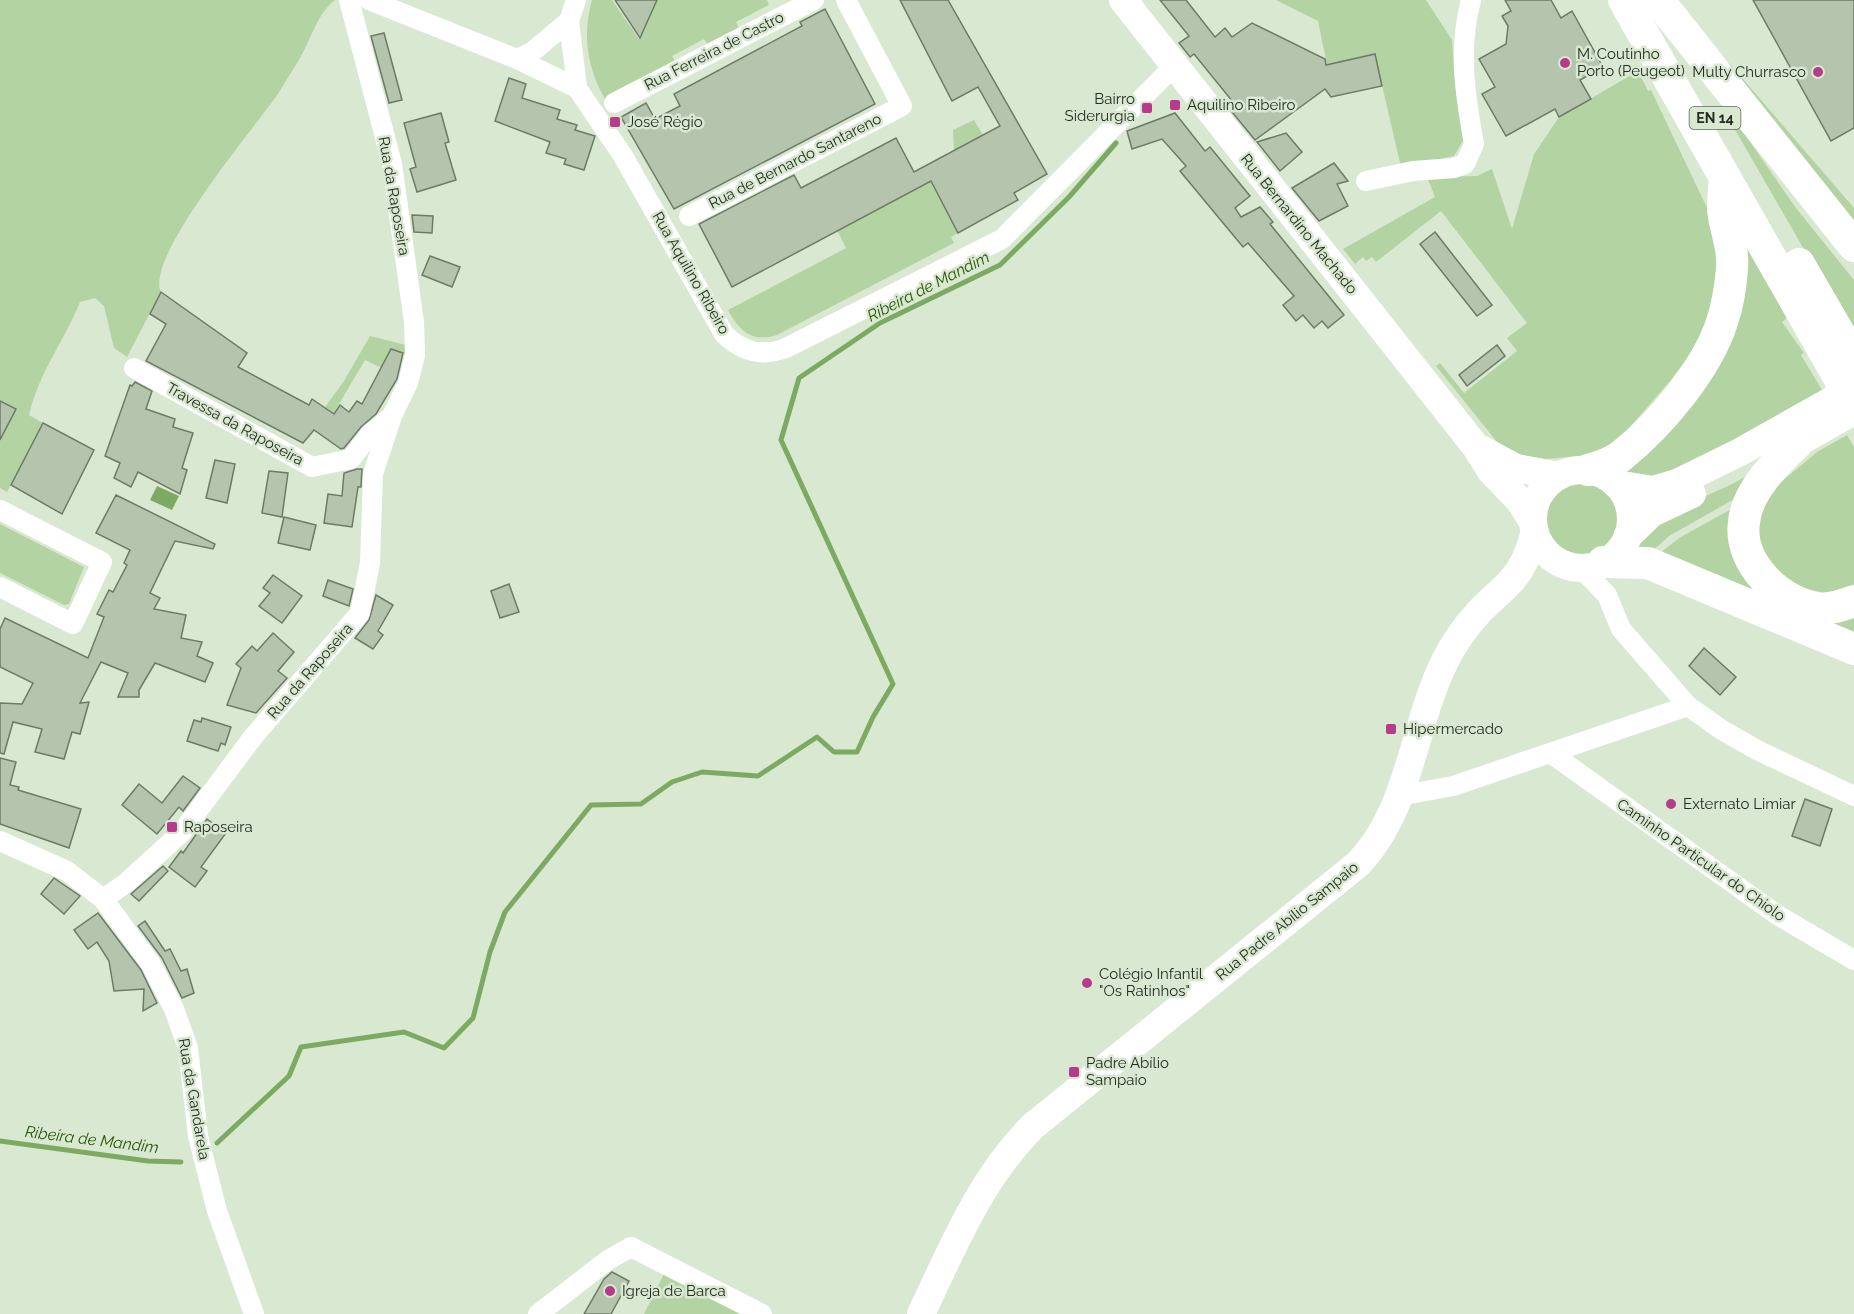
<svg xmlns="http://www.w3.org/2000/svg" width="1854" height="1314" font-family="Raleway,sans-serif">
  <rect width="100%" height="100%" fill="#d9e9d1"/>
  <!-- green -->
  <g fill="#b3d4a2">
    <path d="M0,0h335c-18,14 -24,39 -35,58 -7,12 -15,24 -22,36 -23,33 -134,164 -117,198l-34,65 -13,-9 -10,-42 -9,-8 -15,4c-17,42 -40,68 -51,113l14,8 -36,69 -7,-4v-48l16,-31 -16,-8z"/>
    <path d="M592,0h20l27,39 18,-39h110l2,5 -33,17 3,7 -31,16 -4,-6 -32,17 3,5 -70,38c-18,-31 -23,-64 -13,-99z"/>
    <polygon points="1276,0 1426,0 1452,40 1454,72 1465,128 1463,141 1454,156 1401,167 1375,55 1327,65 1318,21"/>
    <polygon points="1687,14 1854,208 1854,223"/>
    <polygon points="1638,71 1648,91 1651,90 1709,212 1718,260 1708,320 1691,353 1670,381 1617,442 1591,455 1545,459 1515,454 1497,442 1436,366 1440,363 1464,393 1517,351 1507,338 1527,323 1441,211 1376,262 1372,257 1366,261 1363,257 1356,263 1356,265 1343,249 1435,197 1427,177 1477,176 1492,169 1512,229 1534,154 1559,117"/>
    <polygon points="1704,76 1796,208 1854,280 1854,326 1850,329"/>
    <polygon points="974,120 983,135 954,151 953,130"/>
    <path d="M931,181l27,52 -7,4 3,6 -177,92c-24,8 -38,-4 -49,-25l118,-62 -9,-18z"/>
    <polygon points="1741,234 1788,317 1782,322 1804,353 1801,355 1822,390 1688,466 1654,477 1627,472 1690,394"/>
    <polygon points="370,336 406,345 407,354 391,350 382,368 365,360 333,414 325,407 344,381"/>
    <polygon points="1847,435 1854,447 1854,590 1824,599 1777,579 1755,532 1755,520 1775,487 1817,452"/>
    <path d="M1747,476l-9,21 -69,39 -20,18 -16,-2c24,-42 75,-54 114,-76z"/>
    <circle cx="1581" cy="519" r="37"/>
    <polygon points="1735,507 1741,558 1854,613 1854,638 1659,554 1679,538"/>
    <polygon points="0,524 84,567 69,604 64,605 0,573"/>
    <polygon points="664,1274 744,1314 644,1314"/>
  </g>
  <!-- water -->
  <polygon fill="#7daa63" points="157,486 179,496 172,510 150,500"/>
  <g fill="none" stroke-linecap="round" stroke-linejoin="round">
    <!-- stream -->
    <g stroke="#7daa63" stroke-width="5">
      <polyline points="0,1141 148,1161 181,1162"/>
      <polyline points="217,1143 289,1076 301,1047 404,1032 444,1048 473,1018 490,952 505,912 591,805 641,804 672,782 702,772 758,776 817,737 834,752 857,752 873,717 893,684 781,440 799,378 880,323 1000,265 1069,197 1116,143"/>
    </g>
  </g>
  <!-- building -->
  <g fill="#b5c5ad" stroke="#6d7b66" stroke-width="1.5">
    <polygon points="615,0 657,0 640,38"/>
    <polygon points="900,0 948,0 1047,174 1014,193 1018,200 958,233 931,181 732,287 699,224 794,175 801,188 896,138 914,172 1000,126 978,87 952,101"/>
    <polygon points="1160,0 1186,0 1215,37 1225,28 1232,37 1252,23 1325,59 1326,65 1375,54 1382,86 1331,97 1325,89 1255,140 1227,106 1233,102 1194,54 1190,57 1179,43 1189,36"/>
    <polygon points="1505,0 1551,0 1561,18 1572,11 1603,67 1580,80 1591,99 1559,117 1555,109 1506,136 1482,94 1495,87 1479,59 1506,44 1508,26 1502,16 1511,11"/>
    <polygon points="1753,0 1854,0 1854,128 1831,141"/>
    <polygon points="825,9 875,104 674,209 621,117 646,103 655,119 680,106 674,94 802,26 800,22"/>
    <polygon points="384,33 402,100 389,103 371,36"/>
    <polygon points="509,78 526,84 522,98 560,110 557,119 577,125 575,130 595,136 584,170 564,164 566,159 546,153 550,142 495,121"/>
    <polygon points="441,113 449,142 445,143 456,180 417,192 410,169 416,167 404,123"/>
    <polygon points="1175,113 1205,151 1210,147 1250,196 1235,208 1241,217 1260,207 1273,222 1270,224 1344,315 1328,328 1322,321 1314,328 1303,315 1296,321 1283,305 1294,296 1248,243 1243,247 1180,171 1186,166 1162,139 1132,149 1127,131"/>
    <polygon points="1286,133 1302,152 1280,171 1257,142"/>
    <polygon points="1334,163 1348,181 1337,184 1348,206 1319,221 1292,188"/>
    <polygon points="412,215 433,216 432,233 414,232"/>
    <polygon points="1435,232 1492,305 1477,316 1420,244"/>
    <polygon points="430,256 460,267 452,287 422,275"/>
    <polygon points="161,292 247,353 238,367 309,405 312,399 334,414 340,405 349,412 357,401 362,404 391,349 403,353 397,379 376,414 361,427 344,448 341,449 314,430 303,443 146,361 166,324 150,314"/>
    <polygon points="1497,345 1505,356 1467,386 1459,375"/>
    <polygon points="135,382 152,391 146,409 175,419 173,427 193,433 182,468 187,470 180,494 138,472 131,487 114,478 120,463 105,456 130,385 132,386"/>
    <polygon points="0,401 16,409 0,440"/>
    <polygon points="43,423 94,450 62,514 11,485"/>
    <polygon points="215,460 235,464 227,503 206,498"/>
    <polygon points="357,469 362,469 361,487 358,487 352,527 324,523 328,494 342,496 344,473"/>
    <polygon points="269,471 288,473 282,517 262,513"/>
    <polygon points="116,495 215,544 213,549 175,541 150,593 160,598 154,609 186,615 181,638 202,642 197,656 213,663 205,682 155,663 139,690 139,697 118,697 128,673 101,662 80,703 89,702 80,734 72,732 64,759 35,752 42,729 13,722 4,754 0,753 0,703 22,704 33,683 0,667 0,629 5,618 88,658 104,617 97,614 109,590 113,592 127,565 124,563 130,550 96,533"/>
    <polygon points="284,517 316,525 310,550 278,543"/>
    <polygon points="273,575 302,596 282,623 259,606 270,593 263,588"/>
    <polygon points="328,580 353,589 349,606 323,596"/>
    <polygon points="509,584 519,612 500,618 491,591"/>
    <polygon points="376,595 393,605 378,631 383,635 373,649 355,638 369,620"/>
    <polygon points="273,633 294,652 278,671 287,678 256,713 227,705 241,668 236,664 252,646 257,651"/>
    <polygon points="1704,648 1736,677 1720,695 1689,666"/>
    <polygon points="202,718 231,727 225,745 221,743 218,751 187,741 194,720 201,722"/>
    <polygon points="0,758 16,762 10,785 19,787 18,790 81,809 69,848 0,824"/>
    <polygon points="183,776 200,788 183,811 179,807 157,834 122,805 139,784 162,803"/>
    <polygon points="1805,799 1832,809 1820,846 1792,836"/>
    <polygon points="207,819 226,833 201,867 207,871 195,887 169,867 181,851 183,853"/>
    <polygon points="163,866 168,871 139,901 131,894"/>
    <polygon points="54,878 80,896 64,914 41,894"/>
    <polygon points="98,913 141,970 157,1003 143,1011 144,989 114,991 109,961 97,942 88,949 74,930"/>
    <polygon points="145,921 165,951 170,949 181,971 187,969 194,993 182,998 162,958 138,926"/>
    <polygon points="612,1272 629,1281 611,1314 584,1314 604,1279"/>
  </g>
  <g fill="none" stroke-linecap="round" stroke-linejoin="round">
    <!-- street -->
    <g stroke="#fff" stroke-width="20">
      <path d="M369,0l148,59 60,29 46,68 101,178c18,18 38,23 62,14l216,-109 172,-173"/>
      <polyline points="576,0 569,21 577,88"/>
      <polyline points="517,59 532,52 569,21"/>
      <polyline points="614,103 814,0"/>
      <path d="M1366,181l47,-10 41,-3 11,-4 9,-20c-9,-49 -16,-95 -3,-144"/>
      <polyline points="689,216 902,106 846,0"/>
      <polyline points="134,368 312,467 351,459 370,434 392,416"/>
      <polyline points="0,510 102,562 73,624 0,587"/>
      <polyline points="1581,568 1607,595 1621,629 1688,706 1722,730 1757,750 1854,796"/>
      <polyline points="1552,754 1779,916 1854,960"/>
      <polyline points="1399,796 1453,786 1688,706"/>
      <polyline points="0,841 67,871 103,899 151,964 174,1009 188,1048 198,1136 217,1211 254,1314"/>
      <polyline points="103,899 126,883 182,832 253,737 360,613 370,563 373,474 392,416 408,383 415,355 414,322 392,164 349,0"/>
      <polyline points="538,1314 608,1260 631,1247 762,1314"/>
    </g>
    <!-- secondary -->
    <g stroke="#fff" stroke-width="28">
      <polyline points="1123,0 1476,447 1491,471 1519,500 1533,522"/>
      <polyline points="1481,449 1516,468 1559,476"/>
      <polyline points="1775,451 1797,443 1854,411"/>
      <circle cx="1582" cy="519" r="49"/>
      <polyline points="1616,484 1653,490 1677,483 1740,452 1854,388"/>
      <polyline points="1627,537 1652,513 1692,494"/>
      <path d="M921,1314c32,-67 59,-135 112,-188l325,-262c53,-55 54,-137 87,-203 9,-18 20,-34 34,-49 16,-17 35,-29 45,-50 5,-9 8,-20 11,-30"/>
    </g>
    <!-- primary -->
    <g stroke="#fff" stroke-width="32">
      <polyline points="1624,0 1854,404"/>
      <polyline points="1658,0 1854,246"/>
      <polyline points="1799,264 1854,359"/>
      <path d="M1797,443c-22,21 -50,48 -53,79 -6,41 36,81 74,86 12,2 25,-3 36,-7"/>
      <path d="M1588,470c12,-3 24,-7 33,-14 39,-31 86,-87 101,-134 6,-18 9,-36 10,-54 2,-20 -7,-39 -9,-58 0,-8 1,-16 1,-23"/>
      <polyline points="1603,562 1648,563 1854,649"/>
    </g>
  </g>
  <!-- markers -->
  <g fill="#b73b8b" stroke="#d9e9d1" stroke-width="2">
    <circle cx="1565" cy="63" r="6"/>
    <circle cx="1818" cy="72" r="6"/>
    <rect x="1169" y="99" width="12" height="12" rx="3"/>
    <rect x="1141" y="102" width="12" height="12" rx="3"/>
    <rect x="609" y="116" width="12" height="12" rx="3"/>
    <rect x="1385" y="723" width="12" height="12" rx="3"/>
    <circle cx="1671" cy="804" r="6"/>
    <rect x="166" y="821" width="12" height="12" rx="3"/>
    <circle cx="1087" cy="983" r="6"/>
    <rect x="1068" y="1066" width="12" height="12" rx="3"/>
    <circle cx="610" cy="1291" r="6"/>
  </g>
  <g text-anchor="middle" stroke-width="5" stroke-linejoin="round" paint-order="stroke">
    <!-- shield labels -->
    <rect fill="#d9e9d1" stroke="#5c6557" stroke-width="1.5" x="1689.5" y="107" width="51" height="22" rx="4.5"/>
    <g font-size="14" font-weight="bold" fill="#262c23">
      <text x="1715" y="123">EN 14</text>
    </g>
    <!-- street labels -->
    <g font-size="15" fill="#262c23" stroke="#d9e9d1">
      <text transform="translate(714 51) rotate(-27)" y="5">Rua Ferreira de Castro</text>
      <text transform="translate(795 161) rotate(-27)" y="5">Rua de Bernardo Santareno</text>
      <text transform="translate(394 196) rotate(80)" y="5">Rua da Raposeira</text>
      <text transform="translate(1299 224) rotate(51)" y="5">Rua Bernardino Machado</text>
      <text transform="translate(691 273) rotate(60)" y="5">Rua Aquilino Ribeiro</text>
      <text transform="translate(235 424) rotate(29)" y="5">Travessa da Raposeira</text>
      <text transform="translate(310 671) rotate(-49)" y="5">Rua da Raposeira</text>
      <text transform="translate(1701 860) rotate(35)" y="5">Caminho Particular do Chiolo</text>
      <text transform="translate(1287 921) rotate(-39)" y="5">Rua Padre Abílio Sampaio</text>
      <text transform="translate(194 1099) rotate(80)" y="5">Rua da Gandarela</text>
    </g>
    <!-- poi labels -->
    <g font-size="15" fill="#262c23" stroke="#d9e9d1" text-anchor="start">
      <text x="1577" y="59">M. Coutinho<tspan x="1577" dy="17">Porto (Peugeot)</tspan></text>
      <text x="1806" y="77" text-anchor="end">Multy Churrasco</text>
      <text x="1135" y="104" text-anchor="end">Bairro<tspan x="1135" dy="17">Siderurgia</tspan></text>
      <text x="1187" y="110">Aquilino Ribeiro</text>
      <text x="627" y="127">José Régio</text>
      <text x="1403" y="734">Hipermercado</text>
      <text x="1683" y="809">Externato Limiar</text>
      <text x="184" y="832">Raposeira</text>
      <text x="1099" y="979">Colégio Infantil<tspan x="1099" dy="17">"Os Ratinhos"</tspan></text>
      <text x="1086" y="1068">Padre Abílio<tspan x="1086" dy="17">Sampaio</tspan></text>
      <text x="622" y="1296">Igreja de Barca</text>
    </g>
    <!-- water labels -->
    <g font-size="16" font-style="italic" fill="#2a5406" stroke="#d9e9d1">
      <text transform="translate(928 286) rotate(-27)" y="6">Ribeira de Mandim</text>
      <text transform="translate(92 1139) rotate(7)" y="6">Ribeira de Mandim</text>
    </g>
  </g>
</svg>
